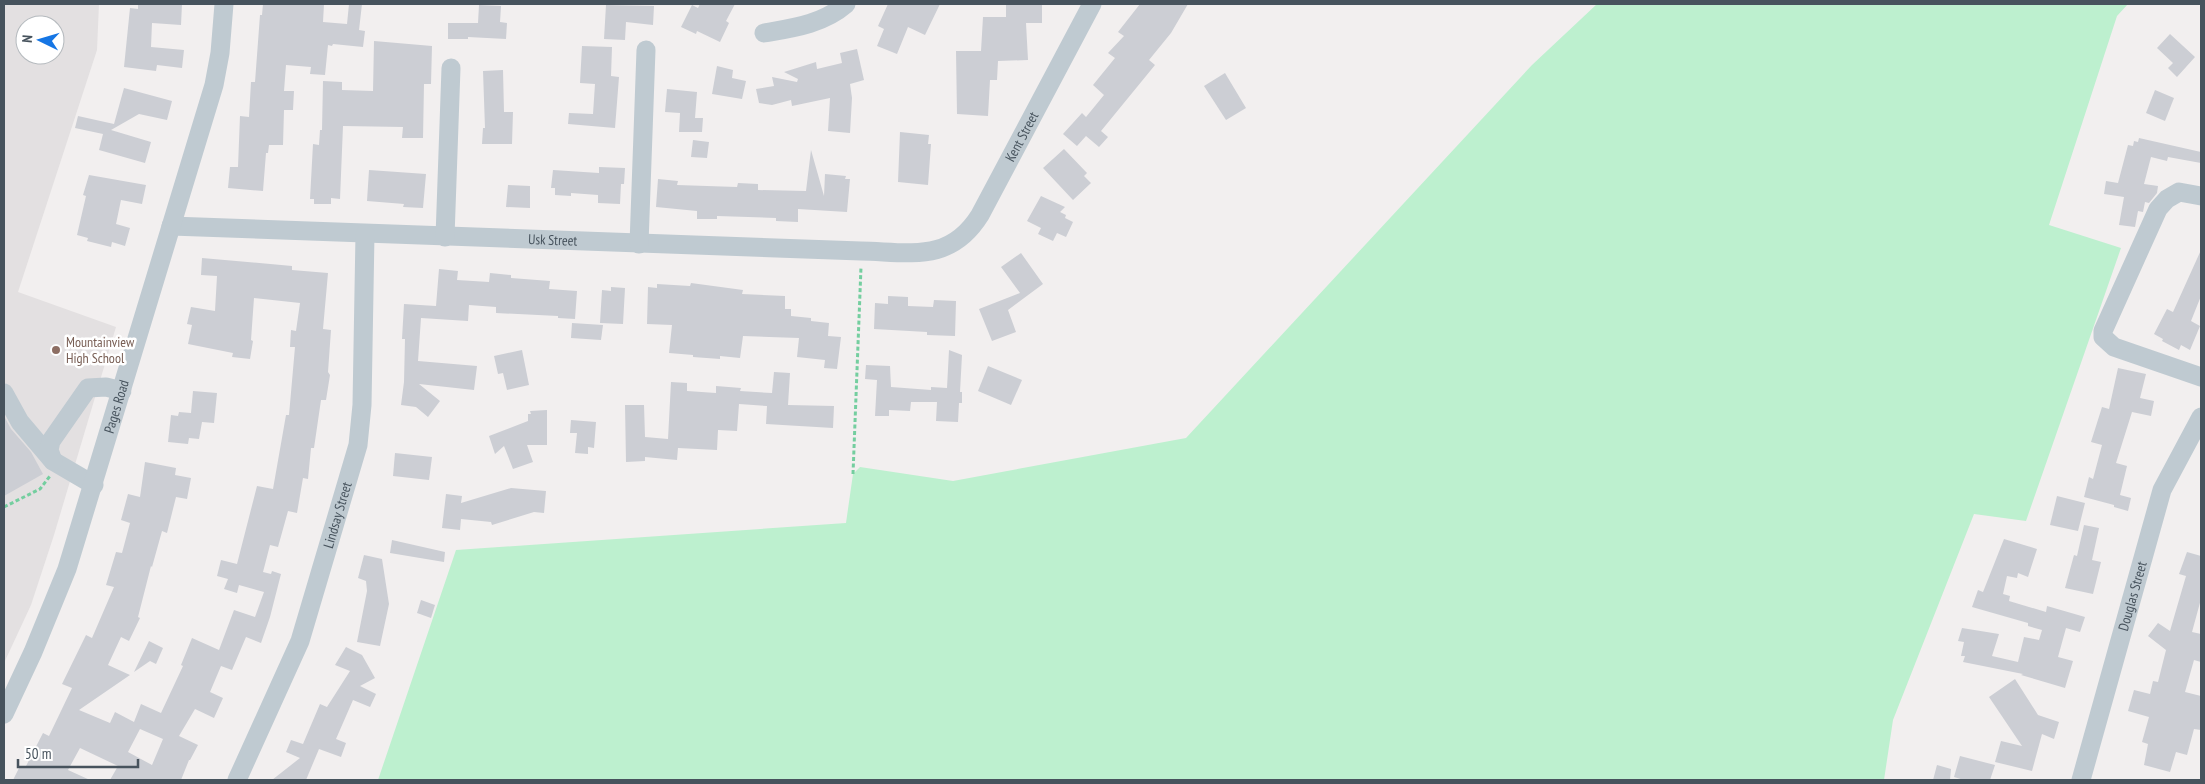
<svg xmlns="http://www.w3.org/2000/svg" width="2205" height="784" font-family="'PT Sans Narrow',sans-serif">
  <rect width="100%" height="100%" fill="#f2efef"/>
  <!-- education -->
  <path fill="#e3e0e1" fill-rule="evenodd" d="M4,4h95l-2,46 -79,242 98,35 -62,208 -23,70 -27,58zM25,25h30v30h-30z"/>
  <!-- green -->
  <polygon fill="#bdf0cf" points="1597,4 2128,4 2117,16 2049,225 2121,248 2026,521 1974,514 1893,720 1884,780 378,780 456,550 846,523 853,474 860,467 953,481 1186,438 1532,65"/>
  <!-- building -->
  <g fill="#ccced4" fill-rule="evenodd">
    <polygon points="138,4 182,4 181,25 152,23 151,47 184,50 182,68 157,65 156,71 124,67 130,8 138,9"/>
    <polygon points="263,4 324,4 323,22 347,24 349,4 362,4 359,30 365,31 363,47 333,44 332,46 328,45 325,75 310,74 311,67 286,65 284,91 294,91 293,110 284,110 283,145 269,145 268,153 266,153 263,191 228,188 230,167 238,167 240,116 249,117 251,82 255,82 260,15 262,15"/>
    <polygon points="700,4 735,4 726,21 729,23 720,42 697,31 696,34 681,27 692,5 698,8"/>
    <polygon points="888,4 940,4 925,35 908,27 897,54 877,46 884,29 878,26"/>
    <polygon points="1006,4 1042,4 1042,23 1026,23 1028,60 998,61 997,80 990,80 988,116 957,114 956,51 981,51 983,17 1006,17"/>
    <polygon points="1140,4 1188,4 1171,33 1149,60 1155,65 1101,131 1108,137 1099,147 1086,136 1077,146 1063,134 1082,113 1086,117 1104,95 1093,85 1115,58 1108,53 1124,36 1118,32"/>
    <polygon points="479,5 501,6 500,22 507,23 506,39 468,37 468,39 448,39 448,23 478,23"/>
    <polygon points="606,5 654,6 653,25 626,22 625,40 604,39"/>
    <polygon points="2170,34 2195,57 2177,77 2168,68 2173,63 2157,48"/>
    <polygon points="374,41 432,46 431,84 424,84 423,138 402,138 403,127 343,126 340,199 331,198 331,204 314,204 314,199 310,199 313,144 319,145 320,130 322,130 323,81 342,82 342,90 373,91"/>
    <polygon points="582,46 612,47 611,76 619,77 615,128 568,124 569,113 593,114 595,84 580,83"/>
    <polygon points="857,49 864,80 850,84 852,98 850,133 828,131 830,98 792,106 791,100 772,105 759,103 756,89 774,86 772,77 797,82 798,79 784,72 816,62 817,69 842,63 840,53"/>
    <polygon points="717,66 733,70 732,78 746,81 742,99 712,94"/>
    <polygon points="503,70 504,112 513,112 512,144 482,144 483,128 485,128 483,71"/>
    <polygon points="1225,73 1246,108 1226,120 1204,86"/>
    <polygon points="124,88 172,101 167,120 139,114 111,130 151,142 145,163 99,150 103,134 75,128 78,116 114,124"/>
    <polygon points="667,89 697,92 695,118 703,118 702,132 679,132 680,113 665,112"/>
    <polygon points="2155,90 2174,98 2165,121 2146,113"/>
    <polygon points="900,132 929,135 928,144 931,144 928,185 898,182"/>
    <polygon points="2139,138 2201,152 2201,163 2168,157 2167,161 2151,157 2144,184 2158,186 2157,193 2149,203 2145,202 2143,212 2138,211 2135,227 2119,225 2124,197 2104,194 2106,181 2118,183 2128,145 2133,146 2134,141 2138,142"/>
    <polygon points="693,140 709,142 707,158 691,157"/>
    <polygon points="1064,149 1087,173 1084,176 1091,183 1073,200 1043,168"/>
    <polygon points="811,150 824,196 825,174 846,176 845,179 850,179 847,212 798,209 798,222 776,221 776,218 717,216 717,219 697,219 697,211 656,207 658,179 678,181 677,185 737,187 738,183 758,184 758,190 806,191"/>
    <polygon points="599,167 625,168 624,184 621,184 620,204 598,203 598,195 571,193 571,196 555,195 555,188 551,188 553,170 599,173"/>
    <polygon points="369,170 426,174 423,208 403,207 404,204 367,201"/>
    <polygon points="89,175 146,185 142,204 121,200 116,224 130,228 125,246 112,242 111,247 87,241 88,238 77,235 86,196 83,195"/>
    <polygon points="508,185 530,186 530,208 506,207"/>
    <polygon points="1041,196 1065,207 1060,212 1066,215 1065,218 1073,222 1066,237 1057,233 1053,241 1038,234 1041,228 1027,221"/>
    <polygon points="2201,250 2201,296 2191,321 2200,326 2190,350 2181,345 2179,350 2162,341 2163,339 2154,334 2167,309 2173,312"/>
    <polygon points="1021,253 1043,284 1008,310 1016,332 992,341 979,309 1020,293 1001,267"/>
    <path d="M202,258l90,8v4l36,3 -5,56 8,1 -3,42 2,3 -4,25h-5l-7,48h-3l-3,31 -5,-1 -6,35 -9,-2 -10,36 -8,-2 -7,27 8,2 1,-3 9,3 -11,43 -9,26 -15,-6 -14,33 -11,-4 -11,26 13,6 -9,20 -19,-9 -16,27 19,9 -8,15h-1l-8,20h-71l8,-14 -38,-18 -12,22 22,10h-77l7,-14 5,2 18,-35 6,3 23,-48 -10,-4 24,-49 6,3 22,-51 -8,-2 10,-33 6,1 8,-30 -9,-3 7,-26 12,3 5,-35 31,6 -1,7 16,3 -4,21 -11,-2 -9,36 -5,-2 -10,36 -1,-1 -13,51 2,1 -11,23 -8,-4 -13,28 22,10 -51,35 31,13 5,-11 19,10 7,-18 20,9 22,-47 -2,-1 11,-27 27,12 15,-40 21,7 9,-25 -25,-7 -2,8 -13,-4 4,-10 -11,-3 4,-16 16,4 20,-78 16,3 13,-74h3l6,-68h-5l1,-17 5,1 4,-28 -46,-5 -3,42 2,1 -3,18 -18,-2 1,-4 -45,-9 4,-19 -5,-1 4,-17 24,4 2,-35 -16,-1zM140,729l23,10 -11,26 -24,-13z"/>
    <polygon points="439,269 458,271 457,280 489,282 490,273 511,275 511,278 550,281 549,289 577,291 575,319 558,318 558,316 496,313 496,307 469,305 468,321 421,318 418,361 477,366 474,390 419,384 440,401 428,417 416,407 401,405 404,382 405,339 402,339 404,304 436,306"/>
    <polygon points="691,283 743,290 742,294 785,296 785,309 791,309 791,316 811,318 811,321 829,323 828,336 841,337 837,369 824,368 825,360 797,357 799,338 743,336 740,358 720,356 720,359 693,357 693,355 669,353 672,325 647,324 648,287 657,288 657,284 690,286"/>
    <polygon points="611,287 625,288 623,324 600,323 602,290 611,291"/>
    <polygon points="888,296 908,297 908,306 933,307 934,300 956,301 955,336 927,335 927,332 874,329 875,303 888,304"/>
    <polygon points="572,323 603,325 601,340 571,338"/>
    <polygon points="522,350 529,385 507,390 503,373 498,374 494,356"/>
    <polygon points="949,350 962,355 960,392 962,392 962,403 959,403 958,422 936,421 937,402 911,402 910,411 889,410 889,416 875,416 877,380 865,379 866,365 890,366 891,387 931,390 931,387 947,388"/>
    <polygon points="988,366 1022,380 1011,405 978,391"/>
    <polygon points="2118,368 2146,374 2140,398 2154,401 2151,416 2132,412 2116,463 2127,466 2120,495 2131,498 2128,511 2114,507 2114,505 2084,497 2089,477 2093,479 2102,445 2091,442 2102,407 2109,409"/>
    <polygon points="774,372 790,373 788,405 834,406 833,428 766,424 767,406 739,404 737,431 718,430 717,450 678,448 677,460 645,457 645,461 626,462 625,405 644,405 645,437 668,439 671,382 687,383 687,391 716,393 716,386 741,388 740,391 772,393"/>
    <polygon points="193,391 217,393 214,423 202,422 199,439 189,438 188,444 168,442 171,415 178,416 179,412 191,413"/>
    <polygon points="547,410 547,445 527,445 533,462 513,469 504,446 495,454 489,436 528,421 528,414 531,414 530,411"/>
    <polygon points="4,416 11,429 31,452 43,474 4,496"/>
    <polygon points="571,420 596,422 594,448 588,447 588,454 575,453 577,433 570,433"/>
    <polygon points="395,453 432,457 429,480 393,476"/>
    <polygon points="511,488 546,491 544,513 534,512 492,525 491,522 461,519 460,530 442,528 446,494 462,496 461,503"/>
    <polygon points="2057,496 2085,503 2078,531 2050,525"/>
    <polygon points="2084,525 2099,528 2092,560 2101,562 2093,594 2065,588 2074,555 2077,556"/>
    <polygon points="2004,539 2037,549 2028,577 2018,573 2017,578 2007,576 2003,594 2010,596 2009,601 2046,612 2047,606 2085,617 2080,632 2066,628 2058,657 2073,661 2065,688 2021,675 2023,674 1963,662 1965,656 1961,656 1964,642 1958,641 1962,628 1999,634 1992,656 2018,662 2024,637 2039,640 2042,630 2028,626 2028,623 1972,607 1978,590 1983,592"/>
    <polygon points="392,540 445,552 444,562 390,553"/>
    <polygon points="2187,552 2201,556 2201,599 2192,632 2201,634 2201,662 2194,660 2185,692 2201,696 2201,730 2194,729 2187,755 2176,752 2170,772 2144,765 2148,744 2142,742 2149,717 2128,711 2134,690 2150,694 2153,681 2158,682 2166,650 2148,636 2158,623 2170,631 2186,576 2179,574"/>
    <polygon points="364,555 382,559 389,604 380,646 357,642 367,591 366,581 358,578"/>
    <polygon points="421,600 435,605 431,618 417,613"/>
    <polygon points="149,641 163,648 156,664 150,661 134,672"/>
    <polygon points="346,647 362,655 375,678 360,686 376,694 370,707 353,700 336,739 346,743 341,757 319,749 306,780 272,780 300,758 286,752 291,740 303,744 320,704 327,707 350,671 335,665"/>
    <polygon points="2015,679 2038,715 2059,722 2054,739 2042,734 2032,771 1995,762 2001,741 2022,746 1989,697"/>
    <polygon points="1960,756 1995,765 1990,780 1964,780 1954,777"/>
    <polygon points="1937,765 1951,769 1950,780 1933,780"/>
  </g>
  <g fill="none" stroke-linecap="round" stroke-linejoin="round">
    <!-- path -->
    <g stroke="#74ce9f" stroke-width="3" stroke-dasharray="4 2.5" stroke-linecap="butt">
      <polyline points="853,474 861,267"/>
      <polyline points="4,507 40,489 50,476"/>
    </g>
    <!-- minor -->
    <g stroke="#bfcad1" stroke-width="19">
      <path d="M764,33c29,-5 59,-9 82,-29"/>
      <polyline points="2201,196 2179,192 2167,199 2158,209 2103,331 2103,337 2114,347 2201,377"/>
      <path id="s1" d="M171,226l690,25c50,1 89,12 119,-36l112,-211"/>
      <polyline points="445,237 451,68"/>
      <polyline points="639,244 646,50"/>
      <polyline points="4,393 20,422 53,461 94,485"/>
      <polyline points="53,461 49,450 51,441 88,388 106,387 122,391"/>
      <path id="s2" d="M4,714l29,-62 34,-83 147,-484 6,-32 4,-49"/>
      <path id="s3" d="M237,780l63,-139 58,-196 4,-40 3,-171"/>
      <path id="s4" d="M2081,780l81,-290 39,-73"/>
    </g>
  </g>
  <!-- markers -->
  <circle fill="#8d6e63" stroke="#fff" stroke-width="2" cx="56" cy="350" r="5"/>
  <g text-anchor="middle" stroke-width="5" stroke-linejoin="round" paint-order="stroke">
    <!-- street labels -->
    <g font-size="14" fill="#47535d" stroke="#fff">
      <text dy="5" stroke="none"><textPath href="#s1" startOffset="912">Kent Street</textPath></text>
      <text dy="5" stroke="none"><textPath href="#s1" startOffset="382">Usk Street</textPath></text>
      <text dy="5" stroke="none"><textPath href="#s2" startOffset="328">Pages Road</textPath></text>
      <text dy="5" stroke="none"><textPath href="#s3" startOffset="284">Lindsay Street</textPath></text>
      <text dy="5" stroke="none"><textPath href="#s4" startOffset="191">Douglas Street</textPath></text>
    </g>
    <!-- education labels -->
    <g font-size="14" fill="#785e54" stroke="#fff" text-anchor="start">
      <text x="66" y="347">Mountainview<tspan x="66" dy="16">High School</tspan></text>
    </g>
  </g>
  <!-- border -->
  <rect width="2205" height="784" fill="none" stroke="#47535d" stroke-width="10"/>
  <!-- north arrow -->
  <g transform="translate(40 40) rotate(275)"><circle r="24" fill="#ffffff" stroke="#b5babe"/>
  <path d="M0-4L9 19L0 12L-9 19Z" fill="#1676e4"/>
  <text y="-8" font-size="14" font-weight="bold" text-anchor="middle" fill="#47535d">N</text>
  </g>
  <!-- scale -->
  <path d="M18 759v8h120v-8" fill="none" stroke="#47535d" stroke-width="2.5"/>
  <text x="25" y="759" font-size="15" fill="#47535d" stroke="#ffffff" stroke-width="4" paint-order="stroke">50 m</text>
</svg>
